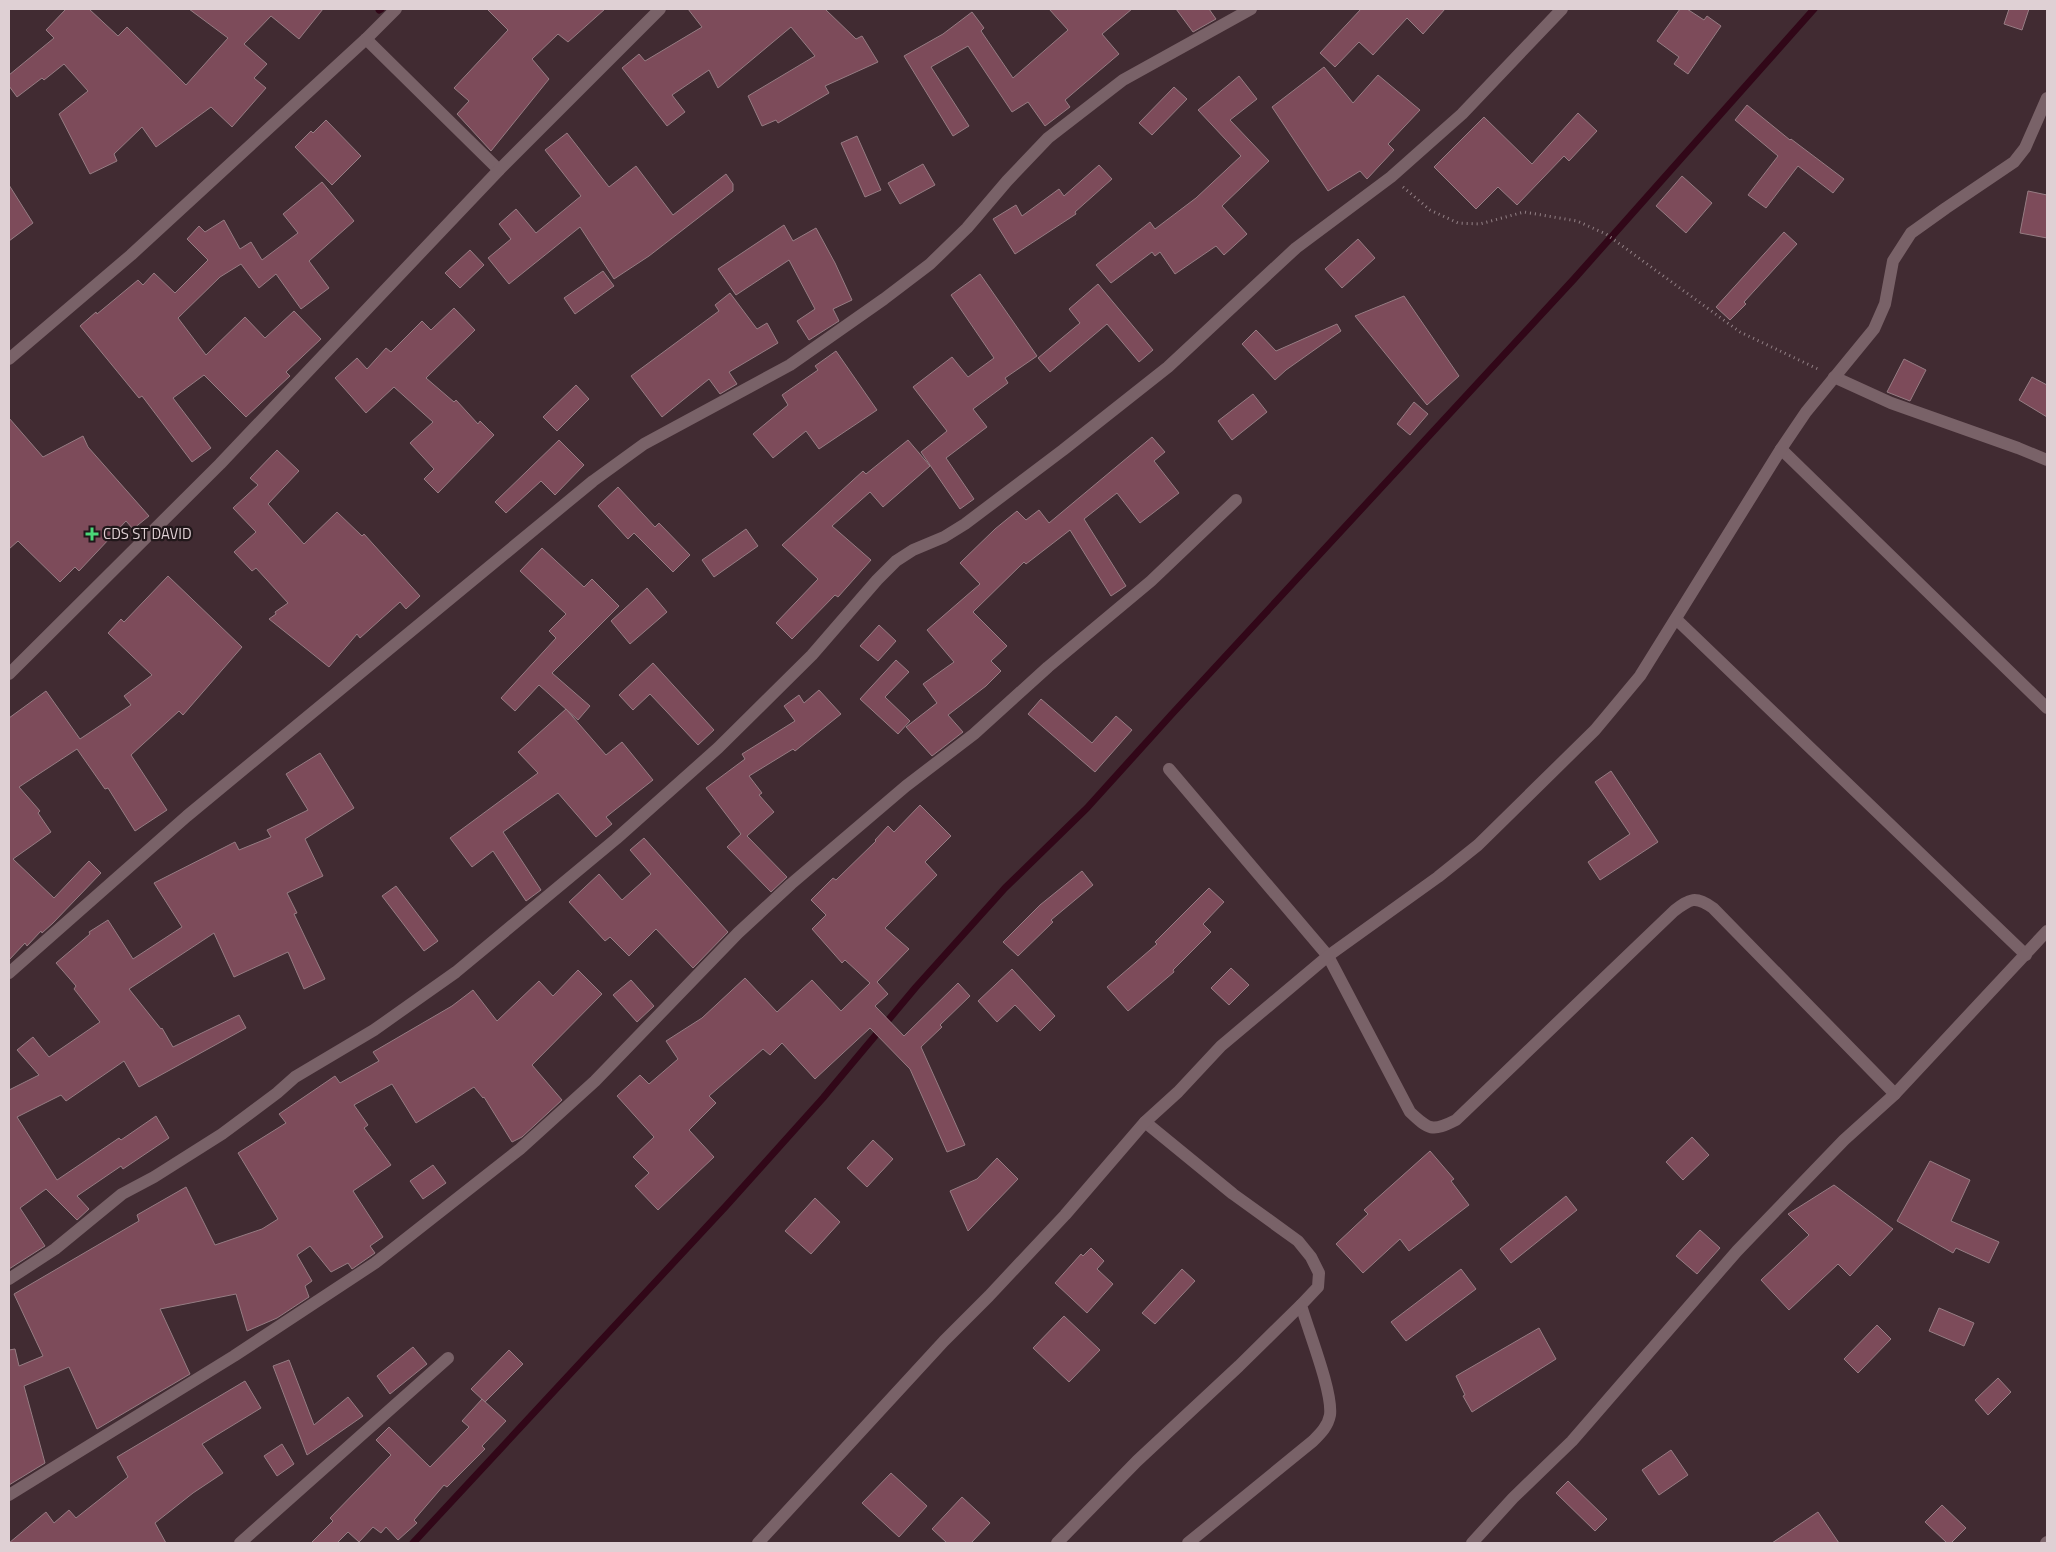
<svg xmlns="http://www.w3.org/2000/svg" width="2056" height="1552" font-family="'Titillium Web',sans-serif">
  <rect width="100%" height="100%" fill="#412b32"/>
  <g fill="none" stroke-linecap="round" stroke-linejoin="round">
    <!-- stream -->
    <g stroke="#310718" stroke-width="7">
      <polyline points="379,10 381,9"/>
      <polyline points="413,1543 726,1206 823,1098 916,987 1005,888 1087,808 1172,714 1574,279 1814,9"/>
    </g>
  </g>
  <!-- building -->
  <g fill="#7d4b5a" stroke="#967c83">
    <polygon points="66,9 89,9 118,36 127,27 186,85 228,38 189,9 323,9 299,39 271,16 244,44 267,64 254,78 266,88 232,127 211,107 156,147 142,127 114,154 117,161 90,174 59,114 88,91 64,64 44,80 42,78 17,97 9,86 9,75 54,38 46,30"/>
    <polygon points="487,9 605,9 568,42 558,34 532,59 549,79 491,151 457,114 469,101 454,88 508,30"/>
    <polygon points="688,9 825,9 856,39 862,36 878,62 825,86 829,93 778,123 776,120 762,126 748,96 815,56 791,27 718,88 709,70 672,95 685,112 667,126 622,68 639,54 645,61 702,27"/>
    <polygon points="1049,9 1132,9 1102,34 1119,54 1065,100 1070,107 1045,126 1028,102 1012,112 968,46 931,67 969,126 953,136 904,56 943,34 972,12 984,28 981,31 1013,78 1068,30"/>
    <polygon points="1176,9 1209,9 1216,19 1193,32"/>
    <polygon points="1361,9 1445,9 1423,34 1407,18 1373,55 1359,42 1335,67 1320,53"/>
    <polygon points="1680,9 1687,9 1704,20 1707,16 1721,26 1688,74 1674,64 1679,57 1657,41"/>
    <polygon points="2009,9 2029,9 2022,30 2004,24"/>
    <polygon points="1324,67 1353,103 1378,75 1420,110 1388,144 1394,150 1367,179 1360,171 1328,191 1272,107"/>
    <polygon points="1239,76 1257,99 1230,120 1269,161 1222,206 1247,234 1224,255 1216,246 1175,274 1160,252 1155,256 1152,252 1111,283 1096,265 1150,222 1155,229 1196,198 1241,156 1198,110"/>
    <polygon points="1174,87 1187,99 1152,135 1139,123"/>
    <polygon points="1747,105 1790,140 1791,139 1844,179 1833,193 1798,166 1766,208 1748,195 1778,156 1735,120"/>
    <polygon points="1578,113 1597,131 1569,161 1564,156 1517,205 1498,187 1476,209 1434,167 1484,117 1532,164"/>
    <polygon points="326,120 361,156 332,185 295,147 311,131 313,133"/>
    <polygon points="567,133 609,187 636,166 673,215 726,174 733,184 733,191 649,256 614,279 580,227 509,284 488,258 511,239 499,224 516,209 536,233 581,196 545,150"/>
    <polygon points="857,136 881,190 865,197 841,143"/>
    <polygon points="923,164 935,185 900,204 888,183"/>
    <polygon points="1099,165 1112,179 1075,212 1076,214 1015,254 993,219 1016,205 1022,216 1059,189 1064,196"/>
    <polygon points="1682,176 1712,203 1686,233 1656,206"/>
    <polygon points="322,182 354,221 309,261 329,288 301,309 276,274 259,288 241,264 220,277 178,318 206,355 245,317 265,338 294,311 321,339 286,372 290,376 246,417 204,375 173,398 211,448 192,462 142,396 139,398 80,326 96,312 97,314 138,280 143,285 154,273 175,293 208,260 187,239 199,226 205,232 224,220 240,249 251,242 262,260 298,233 283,214"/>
    <polygon points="9,185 33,223 9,241"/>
    <polygon points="2028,191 2047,195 2047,238 2020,233"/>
    <polygon points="784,225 793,241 816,228 835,263 852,300 833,309 839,321 809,340 797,321 815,309 789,260 736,295 718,269"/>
    <polygon points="1784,232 1797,244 1744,302 1746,304 1730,320 1716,307"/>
    <polygon points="1358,239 1375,258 1342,288 1325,269"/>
    <polygon points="470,250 484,265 460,288 445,273"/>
    <polygon points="603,271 614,286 575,314 564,298"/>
    <polygon points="980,274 1037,356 1005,378 1008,383 973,409 987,427 946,458 974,499 960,509 921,452 947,431 913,387 952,357 968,377 994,358 951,295"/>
    <polygon points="1098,284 1153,350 1139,362 1107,324 1050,372 1038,358 1080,323 1069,309"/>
    <polygon points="730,293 757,329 767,323 778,343 729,372 737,384 720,394 709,379 662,417 631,376 719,311 715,305"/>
    <polygon points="1404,296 1459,376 1427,405 1355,316"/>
    <polygon points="454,308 475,330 426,378 454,402 456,400 478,424 480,421 494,435 438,493 424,479 434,469 410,443 433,422 394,387 366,413 335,378 357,358 367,369 386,348 391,352 422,321 431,330"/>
    <polygon points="1337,324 1341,331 1286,370 1275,380 1242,344 1256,330 1276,351"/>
    <polygon points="836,351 877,410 819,449 806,431 773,458 753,434 788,405 782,395 818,370 815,366"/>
    <polygon points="1904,359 1926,370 1910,401 1887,392"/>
    <polygon points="2032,377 2047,385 2047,417 2019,400"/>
    <polygon points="576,385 589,399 557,431 543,417"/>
    <polygon points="1253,394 1267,412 1232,440 1218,421"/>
    <polygon points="1414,402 1428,414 1410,435 1397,424"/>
    <polygon points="9,418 43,457 83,436 88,447 149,516 133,529 126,521 79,571 75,567 60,582 18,541 9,549"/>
    <polygon points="1152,437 1165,452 1154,461 1179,493 1140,523 1117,493 1084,519 1126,586 1111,596 1070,530 1026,564 1024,562 973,612 1007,646 991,661 1001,671 986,686 948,715 963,732 932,756 906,727 937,703 923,684 954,662 927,630 980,584 960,563 995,529 1017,511 1026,520 1039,510 1049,523"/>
    <polygon points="559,440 584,465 555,495 541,481 506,513 495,502"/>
    <polygon points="908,440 930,466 883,507 870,492 832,526 871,560 838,597 835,595 792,639 776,623 818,579 782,545 863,471 866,474"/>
    <polygon points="277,450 299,471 268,504 304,544 337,512 362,536 364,534 420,596 406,609 400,602 360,638 357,634 329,667 269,619 276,614 275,612 288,603 256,568 252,571 234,552 256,532 233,508 258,485 250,478"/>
    <polygon points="618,487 655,527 659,523 690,555 673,572 634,533 628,539 598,506"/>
    <polygon points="746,529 758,546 714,577 702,560"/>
    <polygon points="542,548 584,587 592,579 619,606 552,673 590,706 578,720 539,685 515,711 501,698 556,638 549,631 566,614 520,571"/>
    <polygon points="168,576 242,647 183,715 179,711 131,755 167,810 135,831 108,788 105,789 77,749 19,787 40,811 38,813 51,832 13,859 54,898 89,861 101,873 53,923 42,933 41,931 27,946 25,943 9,960 9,718 46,691 80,739 131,705 124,696 152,675 108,633 121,619 124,622"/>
    <polygon points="647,588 667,612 630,644 611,621"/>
    <polygon points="879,625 896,641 878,661 860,646"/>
    <polygon points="896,660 909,672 885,697 910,721 898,734 860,699"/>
    <polygon points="653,663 714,730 698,745 650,694 633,710 619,695"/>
    <polygon points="819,690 841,714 795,751 793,749 749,776 762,793 759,795 774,812 747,836 787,877 771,892 727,847 741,834 706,788 745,759 742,754 795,721 784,706 799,695 804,703"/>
    <polygon points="1041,699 1092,743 1116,716 1132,730 1095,772 1028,714"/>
    <polygon points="566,709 606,755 622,742 653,780 606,817 612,824 596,837 558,793 503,832 541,890 526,901 493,851 472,867 450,838 538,773 518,752"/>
    <polygon points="320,753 354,808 305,839 323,876 287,893 297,913 294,914 325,979 304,989 288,952 234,977 214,933 129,989 161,1029 162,1028 173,1047 239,1015 246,1028 139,1087 124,1061 66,1101 61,1095 17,1117 57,1180 119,1138 121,1140 156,1116 169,1138 123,1169 121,1166 77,1196 89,1209 77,1220 46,1189 20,1208 45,1246 9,1269 9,1090 39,1075 17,1050 33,1037 49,1057 100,1022 74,989 76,986 56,963 90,934 89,932 108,920 133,959 182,927 154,883 235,842 239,850 271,837 267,830 308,810 286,774"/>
    <polygon points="1611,771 1658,842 1600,880 1588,862 1630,834 1595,782"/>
    <polygon points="920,805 951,836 925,862 937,875 885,928 909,949 877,982 888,994 875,1006 904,1036 958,983 970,996 940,1025 942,1027 921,1047 965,1145 947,1152 910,1069 870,1028 815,1079 782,1043 770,1055 763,1049 709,1096 716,1103 689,1130 714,1157 658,1210 635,1186 649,1173 633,1157 654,1137 617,1096 640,1075 649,1084 678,1059 666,1041 702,1018 745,978 777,1012 812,980 841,1011 870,983 845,960 842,963 812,929 826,915 811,900 833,878 836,880 876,841 875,840 888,826 894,832"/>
    <polygon points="644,838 728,932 693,968 656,929 629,956 610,937 605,941 569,902 599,874 622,900 651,874 630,850"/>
    <polygon points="1082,871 1093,885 1051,920 1053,922 1018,956 1003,942 1040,905"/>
    <polygon points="396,886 438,941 424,951 382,896"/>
    <polygon points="1209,888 1224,902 1203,924 1211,932 1173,970 1174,972 1128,1011 1107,987 1157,944 1155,942"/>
    <polygon points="1231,968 1249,985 1229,1005 1211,988"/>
    <polygon points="1012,969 1055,1016 1040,1031 1015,1005 997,1022 978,1001"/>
    <polygon points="578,970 602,994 532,1065 562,1100 522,1137 512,1142 484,1097 483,1098 474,1087 416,1123 392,1084 354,1105 368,1125 364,1128 391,1165 353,1191 383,1237 370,1246 375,1253 352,1269 348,1263 331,1272 310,1246 297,1255 312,1281 305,1286 309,1297 277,1318 247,1331 236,1294 160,1309 190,1374 97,1429 69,1367 24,1386 45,1463 9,1485 9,1350 15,1349 19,1366 43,1356 14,1294 139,1221 137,1215 186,1187 215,1245 262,1229 278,1219 238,1153 286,1123 279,1114 335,1076 340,1083 379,1061 373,1052 452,1006 473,990 497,1021 539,981 553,996"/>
    <polygon points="631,980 654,1006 637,1022 613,995"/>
    <polygon points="1692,1137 1709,1155 1683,1180 1666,1162"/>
    <polygon points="873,1140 893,1159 867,1187 847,1168"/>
    <polygon points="1430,1151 1454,1179 1451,1181 1469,1205 1409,1251 1400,1239 1363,1273 1336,1244 1368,1214 1364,1210"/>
    <polygon points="997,1158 1018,1179 968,1231 950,1191 977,1179"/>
    <polygon points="1930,1161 1970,1180 1951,1221 1999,1242 1989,1263 1956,1248 1953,1253 1897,1221"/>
    <polygon points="433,1165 446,1183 423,1199 410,1181"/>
    <polygon points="1834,1185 1893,1229 1850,1276 1838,1264 1789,1310 1761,1280 1809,1235 1788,1214"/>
    <polygon points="1566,1196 1577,1210 1511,1263 1500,1249"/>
    <polygon points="815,1198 840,1222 811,1254 785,1231"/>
    <polygon points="1700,1230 1720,1248 1697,1274 1676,1256"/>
    <polygon points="1091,1248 1104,1261 1097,1269 1113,1284 1087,1313 1055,1283 1081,1254 1083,1256"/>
    <polygon points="1182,1269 1195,1281 1155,1324 1142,1313"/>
    <polygon points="1461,1269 1476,1289 1406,1341 1391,1322"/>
    <polygon points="1939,1308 1974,1323 1964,1346 1929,1331"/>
    <polygon points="1064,1316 1100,1350 1069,1382 1033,1348"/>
    <polygon points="1877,1325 1891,1339 1858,1373 1844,1359"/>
    <polygon points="1539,1328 1556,1359 1472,1412 1463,1396 1465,1395 1456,1376"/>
    <polygon points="413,1347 427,1364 390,1394 377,1376"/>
    <polygon points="509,1350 523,1364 485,1402 471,1389"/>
    <polygon points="289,1360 314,1425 348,1397 363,1416 307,1455 273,1366"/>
    <polygon points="1998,1378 2011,1392 1988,1415 1975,1400"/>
    <polygon points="245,1381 261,1408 202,1444 223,1473 193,1493 155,1523 166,1543 9,1543 46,1512 54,1523 69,1510 76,1518 128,1477 117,1457"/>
    <polygon points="482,1399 506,1421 482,1446 485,1449 447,1487 444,1485 414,1520 417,1523 398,1540 386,1527 381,1533 373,1527 359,1542 348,1532 337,1543 311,1543 333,1521 330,1518 391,1455 376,1440 389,1427 430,1467 469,1427 462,1421"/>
    <polygon points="282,1444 294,1464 277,1476 264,1456"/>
    <polygon points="1671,1450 1688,1475 1659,1495 1642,1470"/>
    <polygon points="891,1473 927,1506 899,1537 862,1503"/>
    <polygon points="1568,1481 1607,1519 1595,1531 1556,1493"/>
    <polygon points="962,1497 990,1523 971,1543 947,1543 932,1529"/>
    <polygon points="1942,1505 1966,1528 1951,1543 1947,1543 1925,1522"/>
    <polygon points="1818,1512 1839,1543 1772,1543"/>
  </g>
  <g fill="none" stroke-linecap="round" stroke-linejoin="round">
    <!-- path -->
    <polyline stroke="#938186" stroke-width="3" stroke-dasharray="1 4" stroke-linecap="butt" points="1403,187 1430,210 1458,223 1480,224 1524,212 1577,221 1606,234 1740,332 1820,370"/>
    <!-- minor -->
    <g stroke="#796268" stroke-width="12">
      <polyline points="366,39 499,170"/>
      <polyline points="9,359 131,255 366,39 396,9"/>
      <polyline points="1834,377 1891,403 2018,448 2047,460"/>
      <polyline points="1781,449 2047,708"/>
      <polyline points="1676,619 2026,955"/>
      <polyline points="9,674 220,464 499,170 660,9"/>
      <path d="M1169,769l159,187 82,156c19,18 22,20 46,8l218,-209c16,-12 21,-16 39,-3l182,186"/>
      <polyline points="9,973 187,816 593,481 644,444 790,365 884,299 930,264 967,228 1007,181 1048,138 1123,80 1251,9"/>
      <path d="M1145,1122l88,72 65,47 13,16 8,16 -1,14 -17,18c7,25 32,87 29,110 -2,11 -9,18 -17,26l-125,102"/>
      <polyline points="9,1279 55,1249 122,1194 154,1177 222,1134 277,1093 295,1077 374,1030 456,972 616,839 718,748 812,655 877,580 896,561 913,550 944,537 965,524 1063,450 1168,367 1296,248 1391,177 1462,114 1562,9"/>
      <polyline points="9,1495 234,1356 375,1263 520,1149 595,1081 738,933 791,884 906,786 974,734 1048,667 1151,581 1236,500"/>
      <polyline points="240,1543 448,1358"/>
      <polyline points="758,1543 944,1341 989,1296 1065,1215 1145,1122 1178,1092 1221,1046 1328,956 1438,877 1478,845 1595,730 1640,676 1781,449 1806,412 1874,329 1885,304 1893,261 1911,233 1946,208 2014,162 2025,148 2047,98"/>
      <polyline points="1057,1543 1137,1461 1239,1366 1301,1305"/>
      <polyline points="1472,1543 1513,1498 1572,1441 1737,1251 1844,1140 1895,1094 2047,931"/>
      <polyline points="2046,1543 2047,1542"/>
    </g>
  </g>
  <!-- markers -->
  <path fill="#4ad778" stroke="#21171a" stroke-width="2" d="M89.5 526.5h5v5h5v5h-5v5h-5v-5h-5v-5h5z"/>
  <g text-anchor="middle" stroke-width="4.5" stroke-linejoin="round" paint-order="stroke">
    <!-- poi labels -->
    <g font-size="15" fill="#dfd0d4" stroke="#21171a" text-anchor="start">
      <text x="103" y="539">CDS ST DAVID</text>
    </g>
  </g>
  <!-- border -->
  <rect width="2056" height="1552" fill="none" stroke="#dfd0d4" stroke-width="20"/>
</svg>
